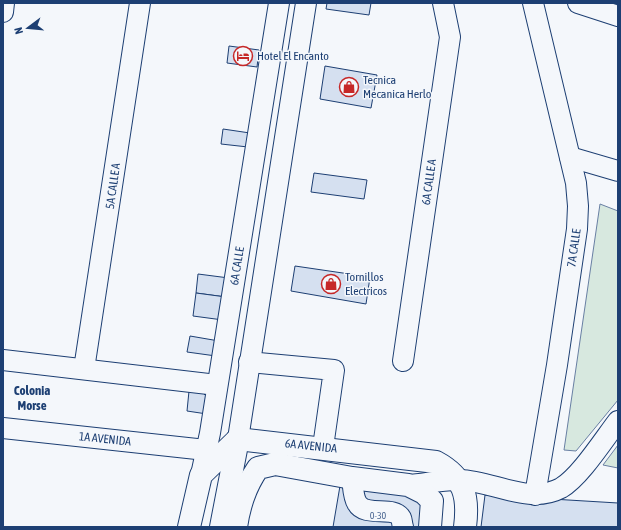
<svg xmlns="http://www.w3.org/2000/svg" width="621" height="530" font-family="'Asap Condensed',sans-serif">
  <rect width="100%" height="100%" fill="#f4f7fb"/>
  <!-- green -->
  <g fill="#d7e8df" stroke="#687fa3">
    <polygon points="600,204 618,211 618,400 576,451 564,450"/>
    <polygon points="618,445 618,468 603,465"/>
  </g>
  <!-- building -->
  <g fill="#d5e0f0" stroke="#1d3f73">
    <polygon points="327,3 371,3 369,15 326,9"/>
    <polygon points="229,46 259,50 257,67 227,63"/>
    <polygon points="325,66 377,75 371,108 320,99"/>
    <polygon points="223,129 250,133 248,147 221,144"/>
    <polygon points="314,173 367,180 364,199 311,192"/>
    <polygon points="295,266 370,277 366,304 291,291"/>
    <polygon points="198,274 229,278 226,297 196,293"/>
    <polygon points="196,293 226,297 223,320 193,316"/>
    <polygon points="190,336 219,341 216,356 187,352"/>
    <polygon points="189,391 203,393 207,397 207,414 187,411"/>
    <polygon points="341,480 407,490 424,503 420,527 333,527"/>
    <polygon points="485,495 618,503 618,527 481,527"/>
  </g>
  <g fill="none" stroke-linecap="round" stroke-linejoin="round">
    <defs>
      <g id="minor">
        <polyline points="533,3 576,183 578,206 577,229 557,365 535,495"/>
        <polyline points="578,3 618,16"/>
        <polyline points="3,12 4,3"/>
        <polyline points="570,157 618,171"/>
        <polyline points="3,360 217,385"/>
        <polyline points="403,361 450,37 443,3"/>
        <polyline points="249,362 334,370 323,447"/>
        <polyline points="84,369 140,3"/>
        <polyline points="3,428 206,450"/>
        <polyline points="238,439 306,3"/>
        <polyline points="201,475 210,433 279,3"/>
        <path d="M352,478c1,7 1,19 5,25 8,15 37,2 44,15 1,2 1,6 2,9"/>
        <path d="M408,485c17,-1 35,-6 52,-5 33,1 69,25 101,8 19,-11 43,-49 57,-67"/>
      </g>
      <g id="major">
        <path d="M238,439l198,23c28,15 33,34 29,65"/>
        <polyline points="189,527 201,475 238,439"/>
        <polyline points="221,527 238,439"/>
        <path d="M236,527c3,-21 10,-42 22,-59l17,-4 77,14 56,7 16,8 8,8 -2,26"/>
      </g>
    </defs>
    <!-- minor casing -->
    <use href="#minor" stroke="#1d3f73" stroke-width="22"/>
    <!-- major casing -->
    <use href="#major" stroke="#1d3f73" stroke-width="24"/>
    <!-- minor -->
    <use href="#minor" stroke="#f4f7fb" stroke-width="20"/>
    <!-- major -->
    <use href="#major" stroke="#f4f7fb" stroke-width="22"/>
  </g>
  <!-- icons -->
  <defs>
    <symbol id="hotel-ring" viewBox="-11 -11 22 22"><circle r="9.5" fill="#f4f7fb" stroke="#c62828" stroke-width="1.5"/><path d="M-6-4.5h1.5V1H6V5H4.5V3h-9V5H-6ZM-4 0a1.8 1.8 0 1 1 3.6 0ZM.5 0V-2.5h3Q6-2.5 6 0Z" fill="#c62828"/></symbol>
    <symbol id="shop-ring" viewBox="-11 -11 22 22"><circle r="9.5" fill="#f4f7fb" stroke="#c62828" stroke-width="1.5"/><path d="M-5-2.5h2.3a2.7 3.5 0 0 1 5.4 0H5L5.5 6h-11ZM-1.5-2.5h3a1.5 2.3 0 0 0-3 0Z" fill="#c62828"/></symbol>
  </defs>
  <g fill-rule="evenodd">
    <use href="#hotel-ring" x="232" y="45" width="22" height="22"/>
    <use href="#shop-ring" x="338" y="76" width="22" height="22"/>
    <use href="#shop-ring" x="320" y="273" width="22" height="22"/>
  </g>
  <g text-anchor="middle" stroke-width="3" stroke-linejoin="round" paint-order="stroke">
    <!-- number labels -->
    <g font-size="10" fill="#4b6792">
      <text x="378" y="519">0-30</text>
    </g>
    <!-- poi labels -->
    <g font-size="12" fill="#1d3f73" stroke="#f4f7fb" text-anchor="start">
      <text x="257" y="60">Hotel El Encanto</text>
      <text x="363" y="84">Tecnica<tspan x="363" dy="14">Mecanica Herlo</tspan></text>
      <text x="345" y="281">Tornillos<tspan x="345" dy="14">Electricos</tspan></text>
    </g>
    <!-- street labels -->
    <g font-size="12" fill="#1d3f73" stroke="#f4f7fb">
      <text transform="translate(429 182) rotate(-82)" y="4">6A CALLE A</text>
      <text transform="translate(113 186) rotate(-82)" y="4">5A CALLE A</text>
      <text transform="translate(574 248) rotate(-82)" y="4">7A CALLE</text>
      <text transform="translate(237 266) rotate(-81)" y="4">6A CALLE</text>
      <text transform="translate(105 439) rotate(6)" y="4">1A AVENIDA</text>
      <text transform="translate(311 446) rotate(6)" y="4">6A AVENIDA</text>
    </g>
    <!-- neighbourhood labels -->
    <g font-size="13" font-weight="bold" fill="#1d3f73" stroke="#f4f7fb">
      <text x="32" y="395">Colonia<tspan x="32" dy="15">Morse</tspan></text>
    </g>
  </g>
  <!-- border -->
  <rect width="621" height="530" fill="none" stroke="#1d3f73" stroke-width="8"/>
  <!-- north arrow -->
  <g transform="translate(28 28) rotate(254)" stroke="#f4f7fb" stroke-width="3" paint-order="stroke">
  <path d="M0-3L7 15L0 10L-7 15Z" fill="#1d3f73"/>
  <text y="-6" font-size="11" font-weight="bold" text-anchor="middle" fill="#1d3f73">N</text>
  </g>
</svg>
